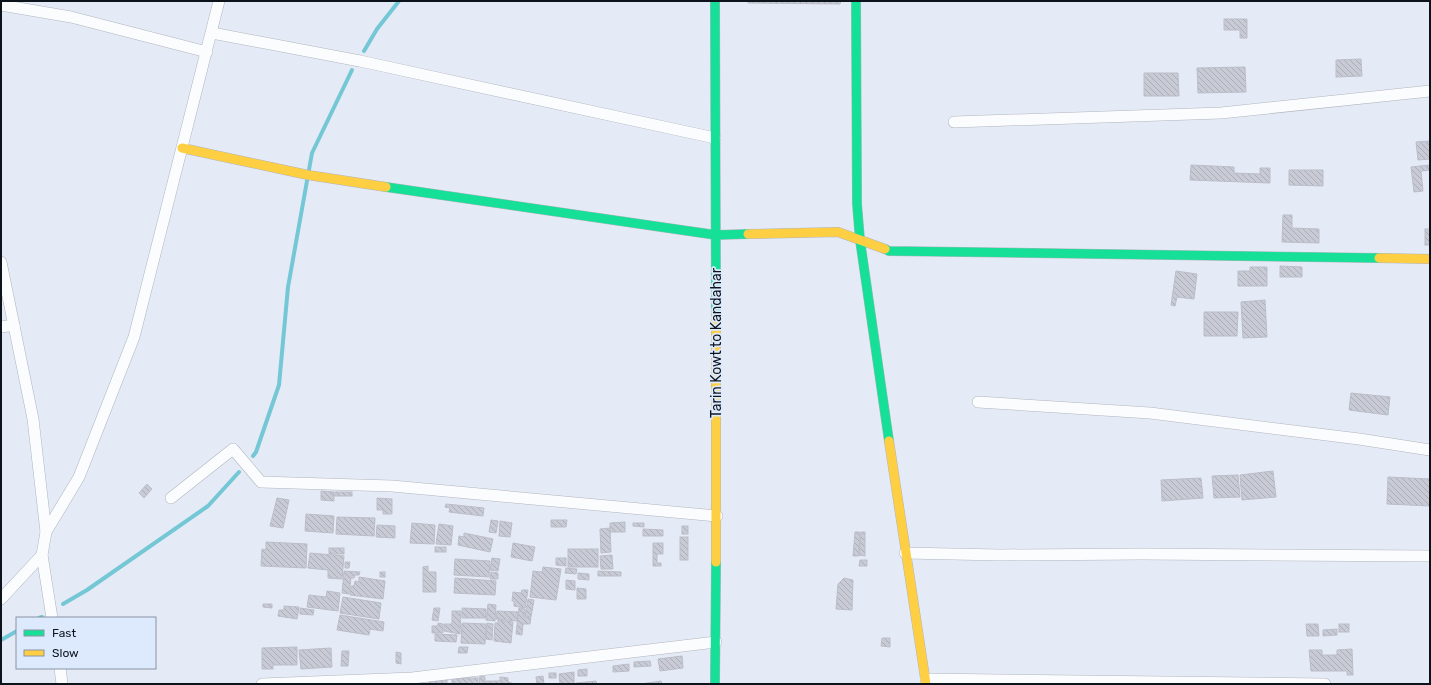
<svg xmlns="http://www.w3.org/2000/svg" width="1431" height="685" font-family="Rubik,sans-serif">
  <defs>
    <pattern id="building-back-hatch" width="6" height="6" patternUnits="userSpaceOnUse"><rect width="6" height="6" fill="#c8cbd5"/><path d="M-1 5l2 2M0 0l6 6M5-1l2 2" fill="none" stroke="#abadb6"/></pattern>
  </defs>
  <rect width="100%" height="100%" fill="#e5ebf6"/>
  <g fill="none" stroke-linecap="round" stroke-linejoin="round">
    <!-- stream -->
    <g stroke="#74c7d4" stroke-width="4">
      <polyline points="364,51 377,29 399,1"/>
      <polyline points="253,456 256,452 279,385 288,287 312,153 352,70"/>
      <polyline points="63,604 87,590 208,506 239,472"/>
      <polyline points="39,618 42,617"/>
      <polyline points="1,640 17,631"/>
    </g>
  </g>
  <!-- building -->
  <g fill="url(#building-back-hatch)" stroke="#bbbdc8">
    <polygon points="748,1 841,1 840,4 748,3"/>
    <polygon points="1224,19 1247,19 1247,38 1240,38 1240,30 1224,30"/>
    <polygon points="1361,59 1362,76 1336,77 1336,60"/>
    <polygon points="1245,67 1246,92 1198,93 1197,68"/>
    <polygon points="1144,73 1178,73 1179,96 1144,96"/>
    <polygon points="1430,141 1430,159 1418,160 1416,142"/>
    <polygon points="1191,165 1234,167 1234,173 1260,174 1260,168 1270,168 1270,183 1190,180"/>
    <polygon points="1430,165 1430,170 1421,171 1423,191 1414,192 1411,167"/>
    <polygon points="1289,170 1323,170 1323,186 1289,185"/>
    <polygon points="1283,215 1292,215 1292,228 1319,229 1319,243 1282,242"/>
    <rect x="1425" y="229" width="5" height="16"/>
    <polygon points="1280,266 1302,267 1302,277 1280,277"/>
    <polygon points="1250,267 1267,267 1267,286 1238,286 1238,271 1250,271"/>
    <polygon points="1176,271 1197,274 1194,299 1177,297 1175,306 1171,305"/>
    <polygon points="1265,300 1267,337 1243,338 1241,302"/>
    <polygon points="1204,312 1238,312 1237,336 1204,336"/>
    <polygon points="1351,393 1390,397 1388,415 1349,410"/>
    <polygon points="1273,471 1276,497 1242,500 1240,475"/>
    <polygon points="1238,475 1240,497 1214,498 1212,476"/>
    <polygon points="1388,477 1430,479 1430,506 1387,504"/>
    <polygon points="1201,478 1203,498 1162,501 1161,480"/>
    <polygon points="147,484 152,489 144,498 139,493"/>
    <polygon points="321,491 334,492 334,501 321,500"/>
    <rect x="335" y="492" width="17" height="4"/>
    <polygon points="277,498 289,500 283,528 270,526"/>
    <polygon points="377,498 392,499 392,514 383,514 383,510 377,510"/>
    <polygon points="446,504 484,508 483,516 449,512 450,508 445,507"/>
    <polygon points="306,514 334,516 333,533 305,531"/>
    <polygon points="337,517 375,518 374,536 336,534"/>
    <polygon points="491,520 498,521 496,533 489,532"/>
    <polygon points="551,520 567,520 566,527 551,527"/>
    <polygon points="500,521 512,523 510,537 499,536"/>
    <polygon points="625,522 625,532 610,532 610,523"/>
    <polygon points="412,523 435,525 434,544 410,543"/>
    <polygon points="633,523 644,523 644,527 633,526"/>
    <polygon points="439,524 453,526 451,545 436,544"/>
    <polygon points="377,525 395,526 395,538 376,537"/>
    <rect x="682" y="526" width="6" height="8"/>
    <polygon points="610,528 611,552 601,553 600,529"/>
    <polygon points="643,529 663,530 663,536 643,536"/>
    <polygon points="855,532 860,532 859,556 853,556"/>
    <polygon points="861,532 865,532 865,556 859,555"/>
    <polygon points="464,533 493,539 490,552 458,545 459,536 464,537"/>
    <rect x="680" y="537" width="8" height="23"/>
    <polygon points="266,542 307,544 306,568 261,566 262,549 266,550"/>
    <polygon points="513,543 535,547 532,561 511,557"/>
    <polygon points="653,543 663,543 663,554 657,554 657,563 661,563 661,566 653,566"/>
    <rect x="435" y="547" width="11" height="5"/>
    <rect x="329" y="548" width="15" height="6"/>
    <rect x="568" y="549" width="30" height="18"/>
    <polygon points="310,553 344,556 342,579 328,578 328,570 308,568"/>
    <polygon points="612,555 613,569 601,569 600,556"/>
    <polygon points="492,558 500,559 498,571 490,570"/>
    <polygon points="556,558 566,558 566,566 556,565"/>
    <polygon points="455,559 490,561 489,577 454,575"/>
    <polygon points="860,560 867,560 867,566 859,566"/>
    <polygon points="345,562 350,562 349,568 345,568"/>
    <polygon points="428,566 428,572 436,572 436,592 423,592 423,567"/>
    <polygon points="543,567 561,569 556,600 530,597 533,571 542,572"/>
    <polygon points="566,568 577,569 576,574 565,573"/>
    <polygon points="344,571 360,572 359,575 355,575 354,578 351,578 349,594 342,593"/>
    <polygon points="598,571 621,572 621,576 598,576"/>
    <rect x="380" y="572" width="5" height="5"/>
    <polygon points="491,572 498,573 498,579 490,579"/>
    <polygon points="578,573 589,574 589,580 578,579"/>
    <polygon points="359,577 385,581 383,599 350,595 351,586 354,586 355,581 359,582"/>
    <polygon points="455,578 496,581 495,595 454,593"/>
    <polygon points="844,578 853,580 852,610 836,609 838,584"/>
    <polygon points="566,580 575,581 575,590 566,589"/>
    <polygon points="577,588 586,589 586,599 577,599"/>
    <polygon points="522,590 528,590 525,608 514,606 514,601 512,601 513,592 521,593"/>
    <polygon points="327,591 340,593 338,611 307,607 309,595 326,597"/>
    <polygon points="343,597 381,603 379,619 340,613"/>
    <polygon points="528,599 534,600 531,617 525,616"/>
    <polygon points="263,604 272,604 272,608 263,607"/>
    <polygon points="488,604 496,605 495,621 486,620"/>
    <polygon points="284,606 299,607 297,619 278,616 279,610 284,610"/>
    <polygon points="300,608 314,610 313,615 300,614"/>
    <polygon points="434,608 440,608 438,621 432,620"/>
    <polygon points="462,608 486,609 486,618 462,618"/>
    <polygon points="519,608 525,609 524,617 531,618 530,624 523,624 522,635 516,634"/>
    <polygon points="452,611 461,611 460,634 444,631 444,624 452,624"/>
    <polygon points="497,611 518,612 517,621 496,619"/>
    <polygon points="340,615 384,622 383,631 370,629 369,635 337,630"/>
    <polygon points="498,620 513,622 511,643 494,641 495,623 498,623"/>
    <polygon points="438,623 443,624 443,633 432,633 432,626 438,626"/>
    <polygon points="462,623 486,624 485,644 461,643"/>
    <polygon points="487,623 493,624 492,640 486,639"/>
    <polygon points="1306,624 1318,624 1319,636 1307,636"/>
    <rect x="1339" y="624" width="10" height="8"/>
    <polygon points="1337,629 1337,635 1323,636 1323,630"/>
    <polygon points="435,634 457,635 456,642 435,641"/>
    <polygon points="882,638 890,638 890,647 881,646"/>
    <polygon points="297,647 297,665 273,665 273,669 262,669 262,648"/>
    <polygon points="459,647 468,647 467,653 458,653"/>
    <polygon points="331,648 332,667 301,669 299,650"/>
    <polygon points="1352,649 1353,675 1347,675 1347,671 1311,671 1309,650 1322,650 1322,655 1337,655 1337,650"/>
    <polygon points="342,651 349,651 348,666 341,666"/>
    <polygon points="396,652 401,653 401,664 396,663"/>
    <polygon points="682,656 683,668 660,671 658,659"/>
    <polygon points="650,661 651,666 634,667 634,662"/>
    <polygon points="629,664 629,671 613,672 613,666"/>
    <polygon points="587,669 587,676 578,676 578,670"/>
    <polygon points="574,672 574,684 560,684 559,674"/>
    <rect x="549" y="673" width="7" height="5"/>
    <polygon points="480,676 485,677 485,684 479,684"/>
    <polygon points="543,676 544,684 537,684 536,677"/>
    <polygon points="500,677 508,678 508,682 515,684 486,684 486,681 500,681"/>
    <rect x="452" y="678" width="26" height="6"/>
    <polygon points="447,679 447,684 429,684 429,681"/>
    <polygon points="596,681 597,684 576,684 576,683"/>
    <polygon points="661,681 662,684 640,684"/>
  </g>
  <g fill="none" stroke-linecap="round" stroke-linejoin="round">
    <defs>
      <g id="street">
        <polyline points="1,5 71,17 207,52"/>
        <polyline points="212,33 360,61 715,138"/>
        <polyline points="954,122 1221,113 1430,91"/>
        <polyline points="1,262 33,419 46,532"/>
        <polyline points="1,327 14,325"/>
        <polyline points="978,402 1150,413 1359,439 1430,450"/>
        <polyline points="171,498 233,449 261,482 392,486 717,516"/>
        <polyline points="905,553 1000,555 1142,554 1430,556"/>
        <polyline points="1,599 42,555"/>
        <polyline points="52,618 42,555 46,532 79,477 134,337 219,1"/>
        <polyline points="60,668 62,684"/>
        <polyline points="926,679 1325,684"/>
        <polyline points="262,684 412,678 716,642"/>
      </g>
      <g id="fast">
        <polyline points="715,1 716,315"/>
        <polyline points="856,1 857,204 860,240 889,441"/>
        <polyline points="386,187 716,235 748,234"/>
        <polyline points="885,249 889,251 1379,258"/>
        <polyline points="715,684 716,562"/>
      </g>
      <g id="slow">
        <polyline points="182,148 308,175 386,187"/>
        <polyline points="748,234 838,232 885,249"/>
        <polyline points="1379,258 1430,259"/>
        <polyline points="716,315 716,562"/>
        <polyline points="889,441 926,684"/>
      </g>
    </defs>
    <!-- street casing -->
    <use href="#street" stroke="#b0b5be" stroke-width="12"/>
    <!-- fast casing -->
    <use href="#fast" stroke="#b0b5be" stroke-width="10"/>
    <!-- slow casing -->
    <use href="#slow" stroke="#b0b5be" stroke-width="10"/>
    <!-- street -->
    <use href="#street" stroke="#fbfcfe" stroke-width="11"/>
    <!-- fast -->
    <use href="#fast" stroke="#16e098" stroke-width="9"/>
    <!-- slow -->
    <use href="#slow" stroke="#ffcf43" stroke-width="9"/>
  </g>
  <g text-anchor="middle" stroke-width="3.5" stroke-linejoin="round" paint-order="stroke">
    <!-- street labels -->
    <g font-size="14" fill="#0d131b" stroke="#ddeafe">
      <text transform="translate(716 343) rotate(-90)" y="5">Tarin Kowt to Kandahar</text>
    </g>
  </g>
  <!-- border -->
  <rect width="1431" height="685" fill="none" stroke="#0d131b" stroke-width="4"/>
  <!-- legend -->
  <rect x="16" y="617" width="140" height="52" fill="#ddeafe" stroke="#8a94a3"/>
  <rect x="24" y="630" width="20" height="6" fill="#16e098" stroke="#8a94a3"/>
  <text x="52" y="637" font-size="12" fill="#0d131b">Fast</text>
  <rect x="24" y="650" width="20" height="6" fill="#ffcf43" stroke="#8a94a3"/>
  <text x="52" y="657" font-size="12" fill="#0d131b">Slow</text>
</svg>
